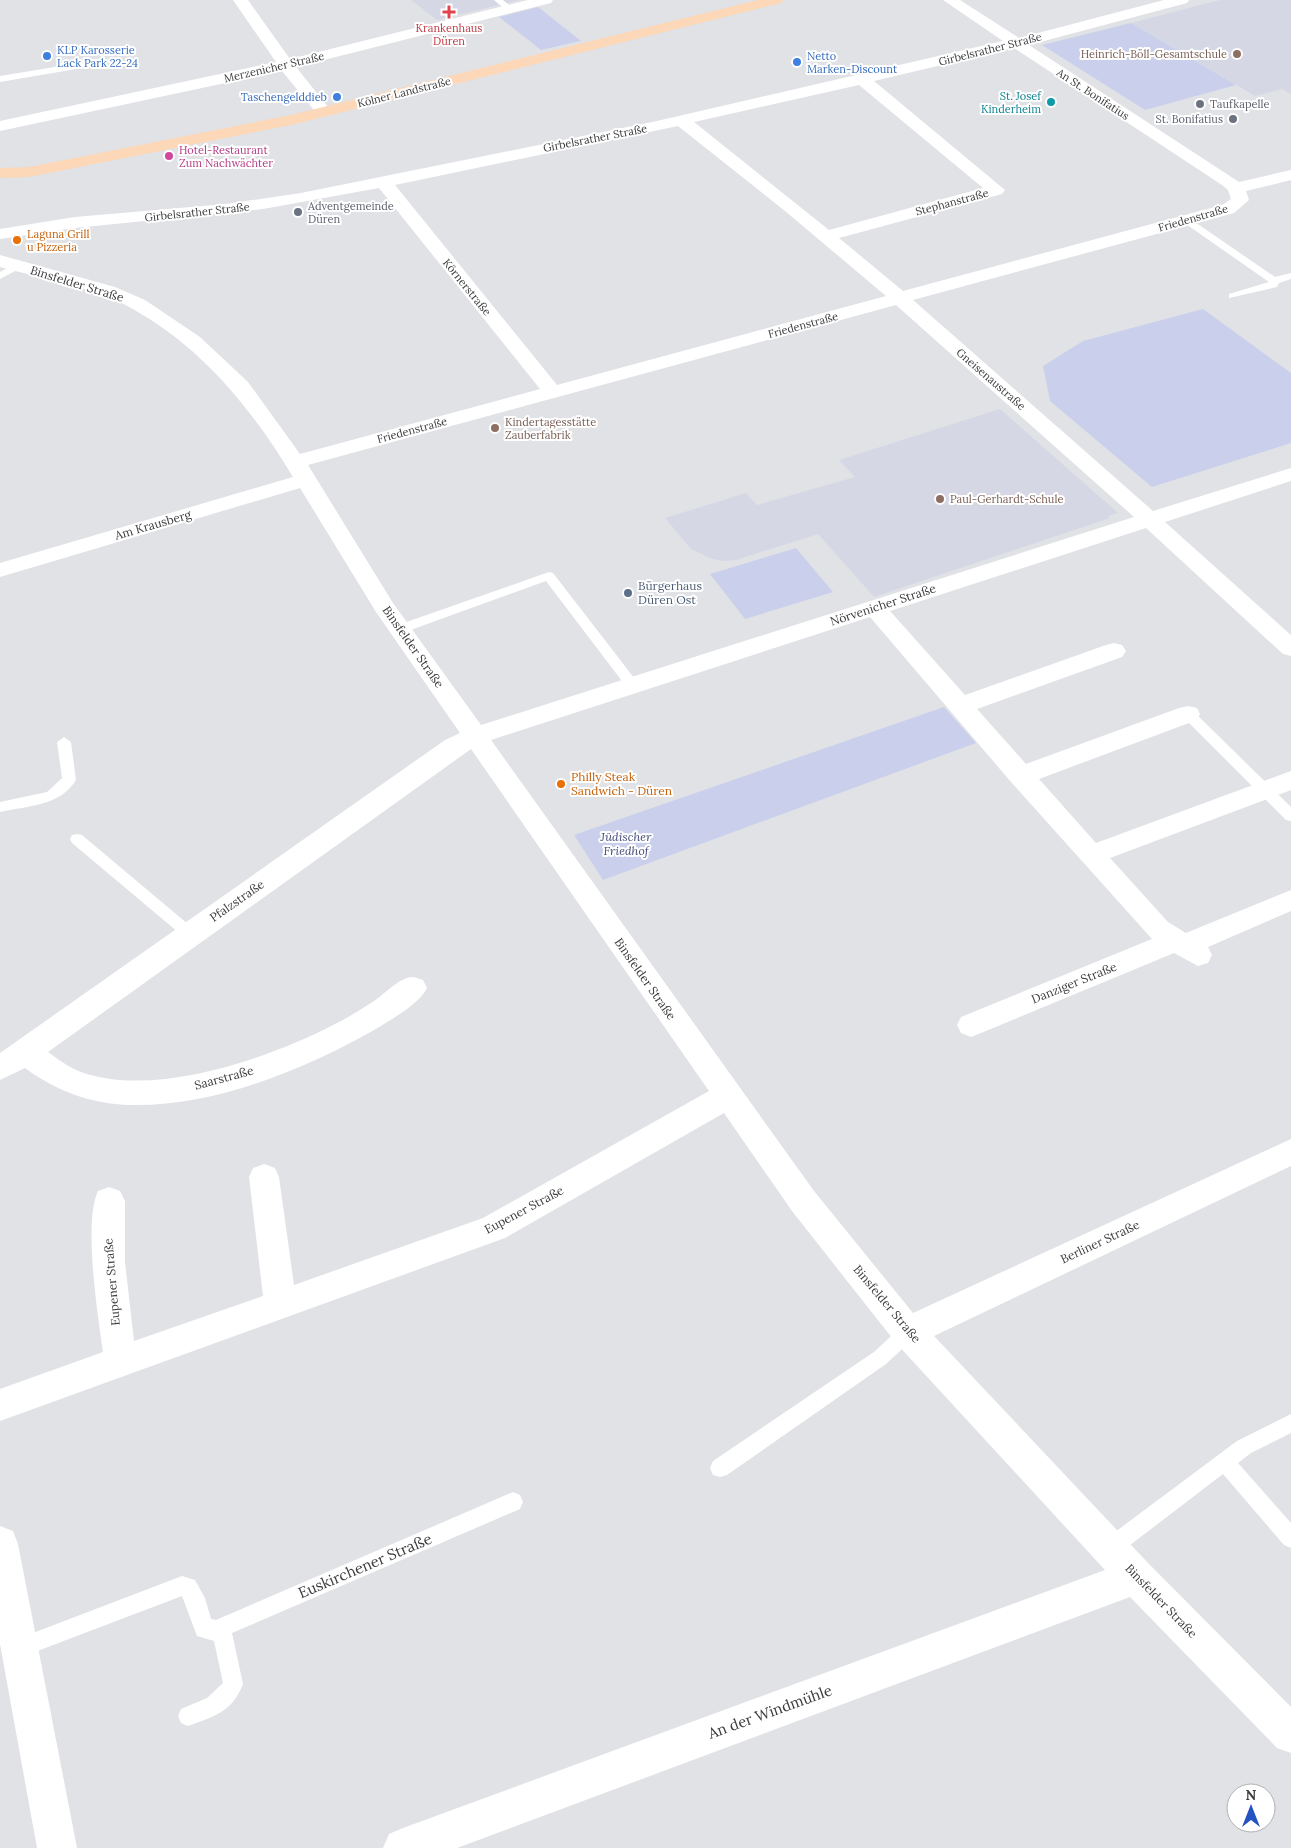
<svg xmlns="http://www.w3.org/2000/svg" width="1291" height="1848" font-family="Lora,serif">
  <rect width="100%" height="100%" fill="#e0e2e6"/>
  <!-- built -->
  <g fill="#d5d8e4">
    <polygon points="411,0 519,0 437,20"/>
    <polygon points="1220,0 1291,0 1291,94 1282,89 1255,96 1131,23"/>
    <polygon points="1000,409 1118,513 1108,516 1110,518 874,597 818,534 736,560 725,561 712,559 691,549 665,518 746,493 757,505 855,477 839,460"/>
  </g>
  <!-- green -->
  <g fill="#cad0ec">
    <polygon points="538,7 581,41 541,50 499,17"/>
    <polygon points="1131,23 1236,85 1145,110 1042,45"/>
    <polygon points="1203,309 1291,373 1291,443 1152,487 1050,401 1043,366 1083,341"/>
    <polygon points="796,548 833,592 745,619 710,574"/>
    <polygon points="944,707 976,743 603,880 574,835"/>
  </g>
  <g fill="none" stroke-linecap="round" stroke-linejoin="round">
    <!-- service -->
    <g fill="#fff" fill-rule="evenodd">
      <polygon points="494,0 503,0 514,9 507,11"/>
      <polygon points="85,62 88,63 88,67 0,82 0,76"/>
      <polygon points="1183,218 1189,218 1275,277 1291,273 1291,279 1279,283 1277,287 1229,298 1229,294 1269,282 1183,222"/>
      <polygon points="17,263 22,266 21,268 0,279 0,272"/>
      <polygon points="549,572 553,573 638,683 640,686 638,689 628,689 546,581 405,632 400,633 394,629 395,626"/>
      <polygon points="1188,709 1193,711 1291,807 1291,821 1286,820 1183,717 1181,714 1183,711"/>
      <path d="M64,737l7,5 5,38c-15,26 -50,26 -76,32v-10l47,-10 15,-14 -5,-36z"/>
      <polygon points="77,834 82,835 195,930 198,934 195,938 185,938 72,843 70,839 72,835"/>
      <polygon points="908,1324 914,1326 917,1332 914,1338 886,1364 727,1475 720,1477 713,1475 710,1468 713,1461 874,1352 902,1326"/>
      <polygon points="1291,1414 1291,1433 1251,1453 1238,1463 1291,1523 1291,1548 1284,1545 1223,1474 1117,1555 1110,1558 1103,1555 1100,1548 1103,1541 1237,1441"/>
      <path d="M513,1492l7,3 3,7 -3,7 -288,124 11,51c-11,28 -28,32 -55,42l-7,-3 -3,-7 3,-7 26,-11 16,-15 -9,-42 -17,-5 -15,-40 -163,62 -7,-3 -3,-7 3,-7 170,-65 13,4 10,18 6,21 5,1z"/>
    </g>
    <!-- minor -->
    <g fill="#fff" fill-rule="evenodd">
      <polygon points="233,0 248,0 290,59 528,0 553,0 551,3 296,67 332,112 324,117 318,115 282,71 0,131 0,121 276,62"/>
      <path d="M943,0h17l59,38 145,-38h25l-2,3 -158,42 210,137 52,-12v10l-45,11 3,9 -15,13 -321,87 240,211 138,-43v13l-126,41 126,113v21l-8,-2 -137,-126 -256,83 75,84 141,-50 8,-2 8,2 4,6 -4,6 -145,52 49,55 153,-56 9,-2 9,2 3,6 -3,6 -158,59 57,64 195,-72v19l-181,68 58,64 18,11 105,-43v21l-83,36 4,8 -4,8 -10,3 -24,-13 -193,80 -10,4 -10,-4 -4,-8 4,-8 191,-78 -141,-157 -141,-165 -379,123 323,451 99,122 378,-174v27l-357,170 215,228 142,143v46l-14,-5 -147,-151 -673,251h-74l6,-14 14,-6 702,-258 -209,-227 -104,-132 -68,-98 -219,125 -505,183v-32l103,-37c-5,-36 -20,-130 -5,-161l11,-4 11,4 5,10v61l9,79 129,-45 -14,-119 4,-9 11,-4 11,4 4,9 15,108 189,-67 226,-127 -238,-342 -423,303c12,9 25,18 39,22 73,22 183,-16 248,-50 12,-6 24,-13 36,-21 12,-7 27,-25 41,-26 3,0 8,2 11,3l4,8c-8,16 -31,28 -46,38 -72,42 -166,81 -251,79 -39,-1 -74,-14 -105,-37l-25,12v-27l445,-313 15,-7 -84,-121 -76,-124 -300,89v-14l293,-86c-41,-68 -91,-130 -162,-169 -39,-22 -88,-29 -131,-41v-12l115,32 30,13 55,37 48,45 52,72 240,-65 -161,-201 -116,21 -188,19 -75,11v-10l75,-12 151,-13 75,-11 356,-72 346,-80zM1014,48l208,137 6,5 3,9 -9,6 -319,86 -64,-53 163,-44 3,-4 -131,-109zM859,85l124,103 -154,42 -135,-108zM678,126l107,85 101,85 -329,89 -162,-200zM896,305l238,212 -653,208 -88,-122 -85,-138z"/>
    </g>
    <!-- tertiary -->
    <polygon fill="#fff" fill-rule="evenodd" points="0,1526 13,1531 18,1544 77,1848 37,1848 0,1644"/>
    <!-- primary -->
    <polygon fill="#fcd7b8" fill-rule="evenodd" points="758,0 783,0 781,3 291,125 29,177 0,178 0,168 29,167 291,115"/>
  </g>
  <!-- markers -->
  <path fill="#e0444e" stroke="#fff" stroke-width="2" d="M446.5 4.5h5v5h5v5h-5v5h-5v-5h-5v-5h5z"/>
  <g fill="#8d6e63" stroke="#fff" stroke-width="2">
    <circle cx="1237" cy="54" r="5"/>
    <circle cx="495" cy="428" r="5"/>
    <circle cx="940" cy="499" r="5"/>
  </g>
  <g fill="#3f7fe0" stroke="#fff" stroke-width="2">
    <circle cx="47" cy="56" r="5"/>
    <circle cx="797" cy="62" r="5"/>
    <circle cx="337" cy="97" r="5"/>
  </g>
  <circle fill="#0f9aa8" stroke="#fff" stroke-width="2" cx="1051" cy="102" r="5"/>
  <g fill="#6b7280" stroke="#fff" stroke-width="2">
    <circle cx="1200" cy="104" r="5"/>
    <circle cx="1233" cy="119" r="5"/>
    <circle cx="298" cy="212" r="5"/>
  </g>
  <circle fill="#d1479c" stroke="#fff" stroke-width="2" cx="169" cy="156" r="5"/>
  <g fill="#e8710a" stroke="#fff" stroke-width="2">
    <circle cx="17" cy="240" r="5"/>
    <circle cx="561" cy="784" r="5"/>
  </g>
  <circle fill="#5c6f8a" stroke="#fff" stroke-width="2" cx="628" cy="593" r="5"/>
  <g text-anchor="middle" stroke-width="4" stroke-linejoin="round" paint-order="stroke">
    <!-- far-health labels -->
    <g font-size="11" fill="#be3a42" stroke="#fff">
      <text x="449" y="32">Krankenhaus<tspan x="449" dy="13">Düren</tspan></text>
    </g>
    <!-- far-street labels -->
    <g font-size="11" fill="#3c3c3e" stroke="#fff">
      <text transform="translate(990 49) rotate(-14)" y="4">Girbelsrather Straße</text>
      <text transform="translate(274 67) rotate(-13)" y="4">Merzenicher Straße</text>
      <text transform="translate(404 92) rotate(-14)" y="4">Kölner Landstraße</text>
      <text transform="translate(1093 94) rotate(33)" y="4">An St. Bonifatius</text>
      <text transform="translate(595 138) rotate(-11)" y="4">Girbelsrather Straße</text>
      <text transform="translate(952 202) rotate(-15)" y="4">Stephanstraße</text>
      <text transform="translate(197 212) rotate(-6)" y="4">Girbelsrather Straße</text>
      <text transform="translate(1193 218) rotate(-16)" y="4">Friedenstraße</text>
      <text transform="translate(467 287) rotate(51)" y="4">Körnerstraße</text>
      <text transform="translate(803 325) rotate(-15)" y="4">Friedenstraße</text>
      <text transform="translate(991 379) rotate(41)" y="4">Gneisenaustraße</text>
      <text transform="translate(412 430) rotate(-15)" y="4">Friedenstraße</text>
    </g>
    <!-- far-shop labels -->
    <g font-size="11" fill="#366cbe" stroke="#fff" text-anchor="start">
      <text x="57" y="54">KLP Karosserie<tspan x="57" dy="13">Lack Park 22-24</tspan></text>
      <text x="807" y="60">Netto<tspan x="807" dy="13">Marken-Discount</tspan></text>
      <text x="327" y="101" text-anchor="end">Taschengelddieb</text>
    </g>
    <!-- far-education labels -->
    <g font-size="11" fill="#785e54" stroke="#fff" text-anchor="start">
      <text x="1227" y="58" text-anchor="end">Heinrich-Böll-Gesamtschule</text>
      <text x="505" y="426">Kindertagesstätte<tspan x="505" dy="13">Zauberfabrik</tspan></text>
      <text x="950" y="503">Paul-Gerhardt-Schule</text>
    </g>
    <!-- far-culture labels -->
    <g font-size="11" fill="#0d838f" stroke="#fff" text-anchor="end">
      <text x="1041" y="100">St. Josef<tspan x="1041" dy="13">Kinderheim</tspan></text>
    </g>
    <!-- far-worship labels -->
    <g font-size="11" fill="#5b616d" stroke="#fff" text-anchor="start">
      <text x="1210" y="108">Taufkapelle</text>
      <text x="1223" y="123" text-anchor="end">St. Bonifatius</text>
      <text x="308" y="210">Adventgemeinde<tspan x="308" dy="13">Düren</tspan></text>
    </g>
    <!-- far-hotel labels -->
    <g font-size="11" fill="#b23c85" stroke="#fff" text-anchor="start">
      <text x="179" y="154">Hotel-Restaurant<tspan x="179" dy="13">Zum Nachwächter</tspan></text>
    </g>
    <!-- far-food labels -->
    <g font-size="11" fill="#c56008" stroke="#fff" text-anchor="start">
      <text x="27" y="238">Laguna Grill<tspan x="27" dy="13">u Pizzeria</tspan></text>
    </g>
    <!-- street labels -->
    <g font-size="12" fill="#3c3c3e" stroke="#fff">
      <text transform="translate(77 284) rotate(17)" y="4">Binsfelder Straße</text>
      <text transform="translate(153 525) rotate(-16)" y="4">Am Krausberg</text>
      <text transform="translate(883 605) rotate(-18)" y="4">Nörvenicher Straße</text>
      <text transform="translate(413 647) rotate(55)" y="4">Binsfelder Straße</text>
      <text transform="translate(237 901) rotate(-35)" y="4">Pfalzstraße</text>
      <text transform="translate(645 979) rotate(55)" y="4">Binsfelder Straße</text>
      <text transform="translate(1074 983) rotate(-22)" y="4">Danziger Straße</text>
      <text transform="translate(224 1078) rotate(-15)" y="4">Saarstraße</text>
      <text transform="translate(524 1210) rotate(-28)" y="4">Eupener Straße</text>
      <text transform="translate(1100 1242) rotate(-25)" y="4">Berliner Straße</text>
      <text transform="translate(112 1282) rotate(-95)" y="4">Eupener Straße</text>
      <text transform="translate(887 1304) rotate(50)" y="4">Binsfelder Straße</text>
      <text transform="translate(1161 1601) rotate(46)" y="4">Binsfelder Straße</text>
    </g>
    <!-- service labels -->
    <g font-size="12" fill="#4e5e75" stroke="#fff" text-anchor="start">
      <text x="638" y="590">Bürgerhaus<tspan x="638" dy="14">Düren Ost</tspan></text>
    </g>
    <!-- food labels -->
    <g font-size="12" fill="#c56008" stroke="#fff" text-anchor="start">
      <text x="571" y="781">Philly Steak<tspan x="571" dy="14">Sandwich - Düren</tspan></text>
    </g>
    <!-- park labels -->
    <g font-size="12" font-style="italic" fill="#454c79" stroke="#fff">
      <text x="626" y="841">Jüdischer<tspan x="626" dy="14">Friedhof</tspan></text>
    </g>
    <!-- near-street labels -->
    <g font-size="15" fill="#3c3c3e" stroke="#fff">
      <text transform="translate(365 1566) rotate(-23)" y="5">Euskirchener Straße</text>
      <text transform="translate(770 1712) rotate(-20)" y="5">An der Windmühle</text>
    </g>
  </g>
  <!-- north arrow -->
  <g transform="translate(1251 1808)"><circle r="24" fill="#ffffff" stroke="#b1b1b2"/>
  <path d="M0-4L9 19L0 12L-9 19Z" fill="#2253c0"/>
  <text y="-8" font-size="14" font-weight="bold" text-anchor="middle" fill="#3c3c3e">N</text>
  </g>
</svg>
